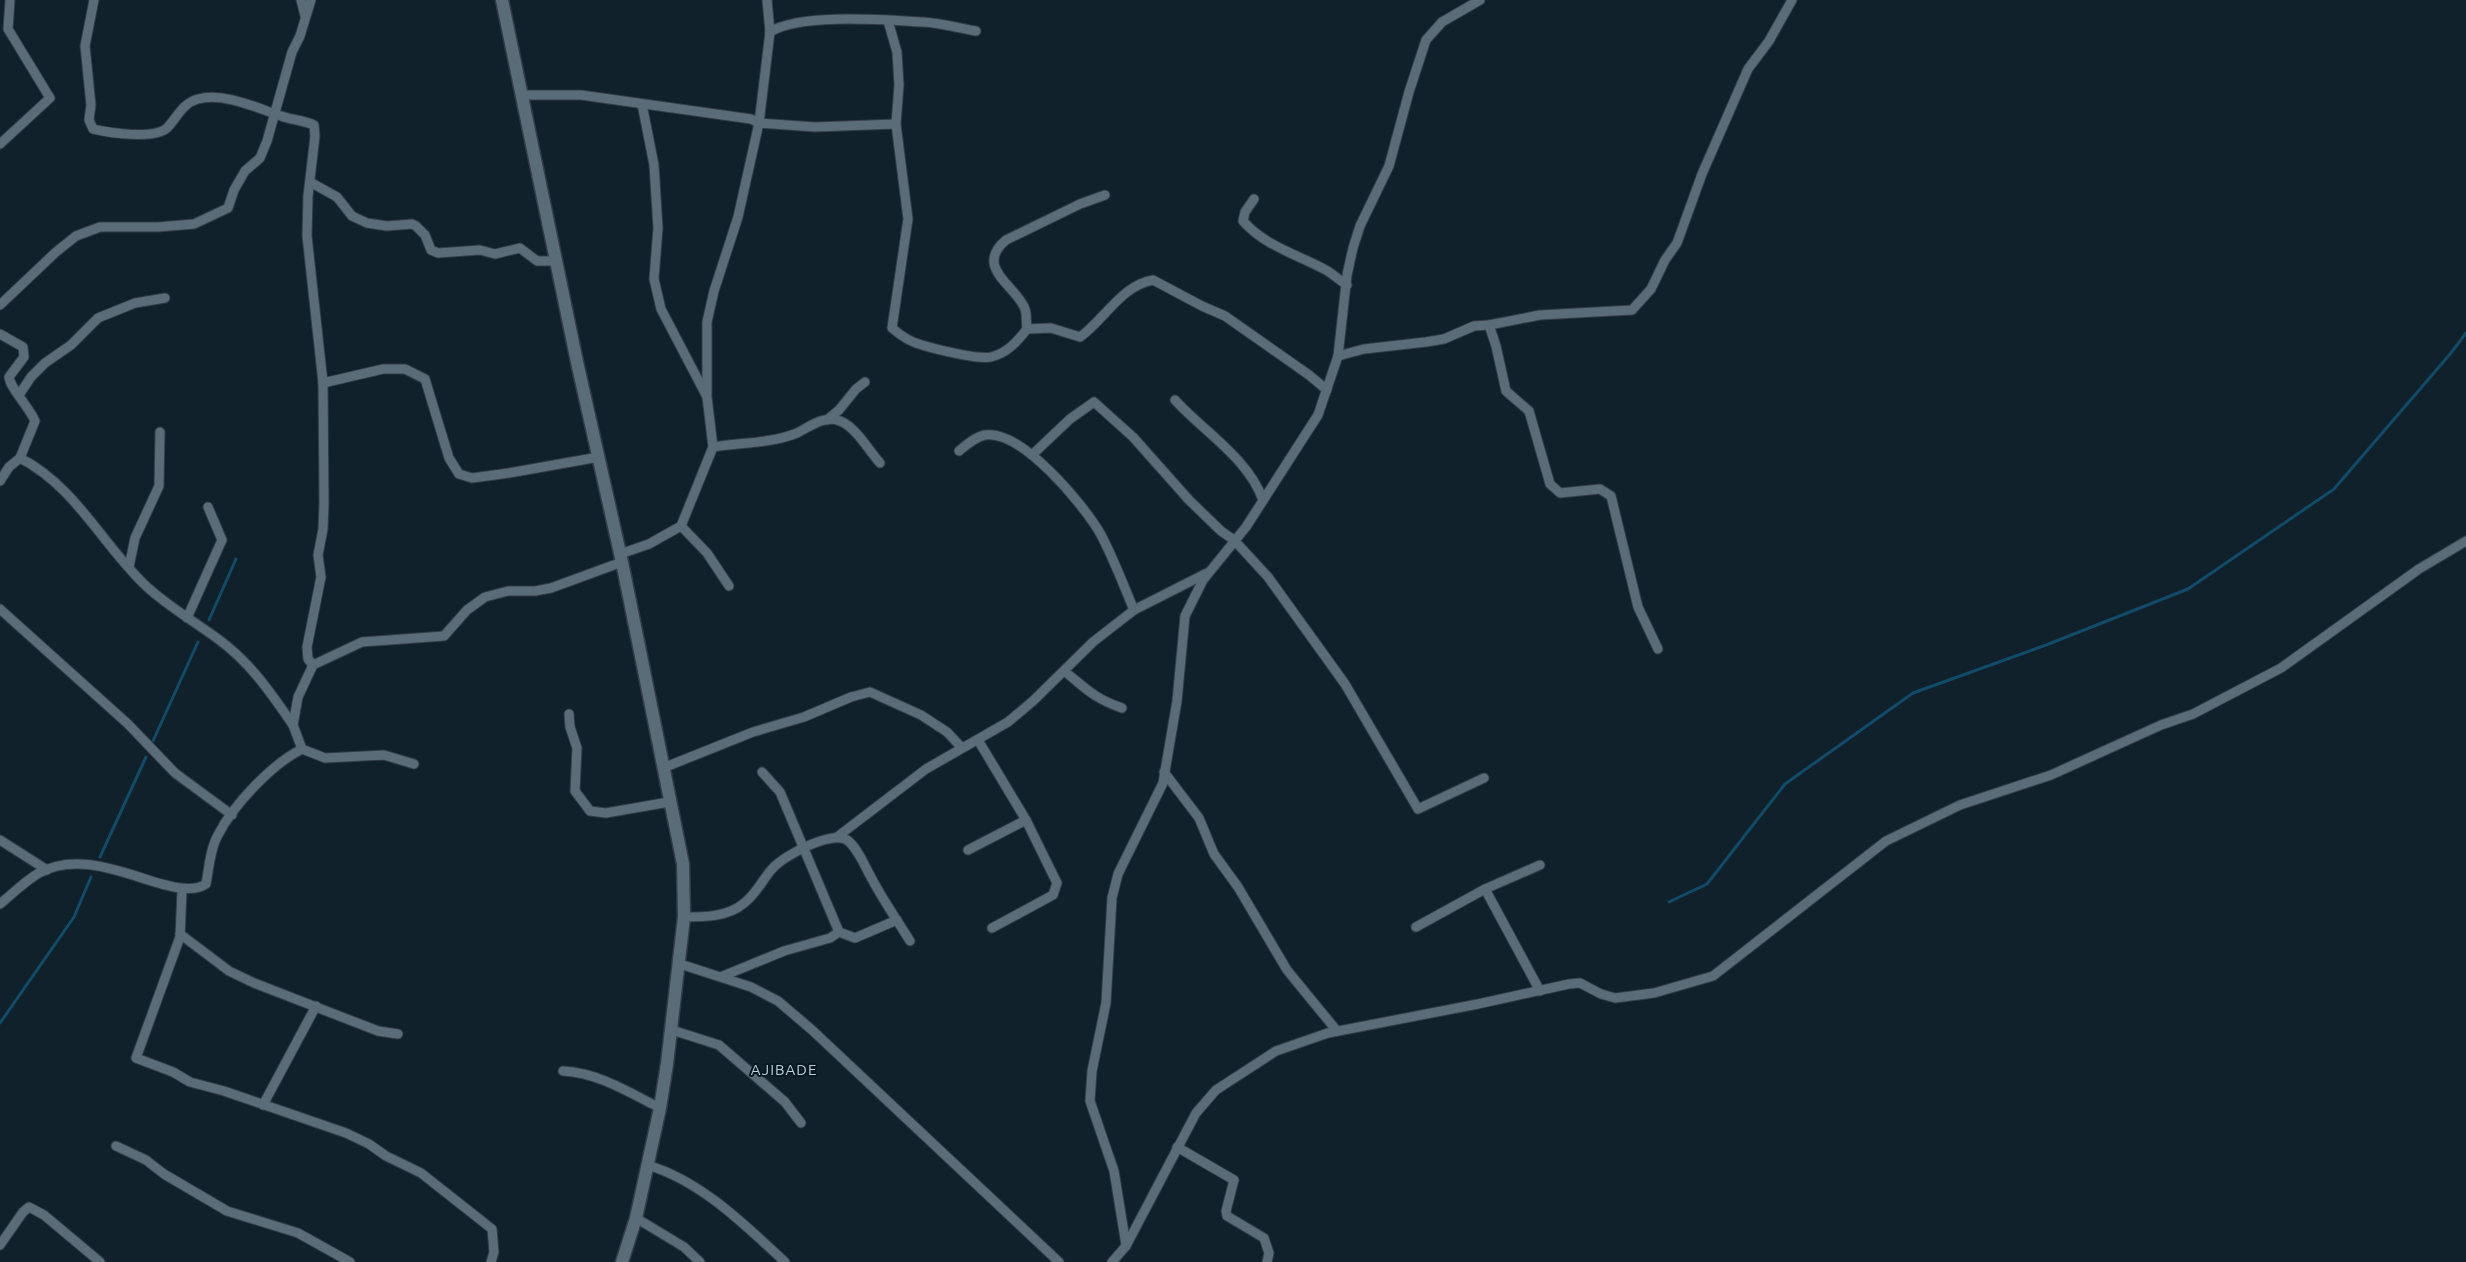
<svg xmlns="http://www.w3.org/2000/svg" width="2466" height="1262" font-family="Ubuntu,sans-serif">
  <rect width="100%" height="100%" fill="#10212b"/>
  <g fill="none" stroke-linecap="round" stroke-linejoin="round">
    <!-- stream -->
    <g stroke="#104c69" stroke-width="3">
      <polyline points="209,620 236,559"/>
      <polyline points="153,741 198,642"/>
      <polyline points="100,857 146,757"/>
      <polyline points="1669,902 1707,884 1785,784 1913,693 2046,645 2188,589 2334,489 2451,353 2466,333"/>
      <polyline points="0,1023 74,917 91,877"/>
    </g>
    <defs>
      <g id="street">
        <path d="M94,0l-9,46 6,59 -2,15 4,9c17,4 63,11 75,-2 10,-11 15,-24 30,-28 26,-7 59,9 83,17 11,4 22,4 33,9l1,11 -7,60 -1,40 16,147 1,121 -1,25 -5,26 3,22 -14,70 1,12 5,6"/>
        <polyline points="301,0 305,16"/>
        <polyline points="888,21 897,52 899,85 896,124"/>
        <path d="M770,32c30,-19 116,-12 153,-10 17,1 36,6 53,9"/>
        <polyline points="521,95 581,95 751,119 759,123 770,32 767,0"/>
        <polyline points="642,104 654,165 658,228 654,279 661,309 706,395"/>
        <polyline points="0,144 50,98 8,29 10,0"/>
        <polyline points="310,182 337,197 352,216 367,223 387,226 412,224 416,226 425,235 431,250 438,253 480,250 495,254 520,248 537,261 556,261"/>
        <path d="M1254,199l-9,13 -2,9c22,25 53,33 81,48 8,4 15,11 23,16"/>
        <polyline points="0,305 56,252 76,236 100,227 158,227 194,224 228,208 234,190 245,171 260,158 267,141 292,52 300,36 311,0"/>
        <polyline points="1489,325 1540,315 1632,310 1651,289 1665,260 1677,243 1702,174 1748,69 1769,41 1792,0"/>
        <path d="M1027,329l24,-1 29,9c24,-17 42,-52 73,-57l49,26 23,10 84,59 18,15"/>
        <path d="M0,334l23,13 1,10 -15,20c1,11 20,30 26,44l-15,37c55,28 82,86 125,127 22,21 49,36 73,54 32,23 53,54 75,86"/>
        <polyline points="1338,356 1364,349 1426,342 1444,339 1474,326 1489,325 1496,346 1506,391 1529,411 1550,484 1560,493 1600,489 1611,496 1638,607 1658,649"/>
        <polyline points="323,383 383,369 405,369 425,379 449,458 459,474 472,478 509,473 599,457"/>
        <polyline points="19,395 31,377 45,363 71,345 98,318 135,303 165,298"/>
        <path d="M1175,400c28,31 73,58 88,100"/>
        <polyline points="827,420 839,410 856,389 865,382"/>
        <path d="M713,447c28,-5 57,-3 84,-14 14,-7 27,-18 43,-12 16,6 29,30 40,42"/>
        <path d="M959,451c7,-6 16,-14 26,-16 36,-6 98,69 115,98 13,24 23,51 34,77"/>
        <polyline points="1032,455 1070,419 1094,402 1133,437 1189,500 1221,531 1234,540 1268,577 1345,684 1418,809 1484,778"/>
        <polyline points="0,481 9,467 20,458"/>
        <polyline points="681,526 707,553 729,586"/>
        <path d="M620,554l29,-10 32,-18 32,-79 -6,-50v-75l7,-31 24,-74 21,-94 56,4 81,-3 12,95 -16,109c9,8 18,14 30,17 13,4 57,15 69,12 16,-4 26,-15 36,-28 -1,-6 0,-14 -2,-20 -8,-23 -52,-41 -19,-69l74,-36 25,-9"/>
        <polyline points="129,567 135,538 159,486 160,432"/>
        <polyline points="0,609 128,724 175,773 232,815"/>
        <polyline points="187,618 222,540 208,507"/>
        <path d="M1064,671c22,17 29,27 58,37"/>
        <polyline points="569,714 570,727 577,748 575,791 590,811 606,813 669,802"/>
        <polyline points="978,740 1026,820 1057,883 1053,895 992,928"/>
        <polyline points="414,764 384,755 325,758 302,749 293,725 298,697 313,665 362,642 444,636 467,610 485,597 508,591 535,591 551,588 622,562"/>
        <polyline points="663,768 753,732 804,717 851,697 870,692 921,715 947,732 962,748"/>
        <polyline points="1164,772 1199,818 1214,854 1238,887 1287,970 1337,1031"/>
        <polyline points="837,837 926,769 1008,722 1033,701 1093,642 1134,610 1207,573"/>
        <polyline points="0,840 47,870"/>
        <polyline points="968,850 1026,820"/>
        <polyline points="1485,889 1540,865"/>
        <polyline points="182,890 180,937 136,1058 173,1072 190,1082 224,1091 346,1133 369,1144 386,1156 421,1173 492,1229 494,1252 491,1262"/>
        <path d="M0,904c12,-10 25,-23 39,-31 58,-32 134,33 167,11 3,-16 4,-35 12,-49 15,-30 54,-71 84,-86"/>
        <path d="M684,917c20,0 43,0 59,-13 13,-9 19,-24 29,-35 11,-13 59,-39 75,-29 11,8 18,27 25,39 11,21 25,41 38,62"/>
        <polyline points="1416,927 1485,889 1540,991"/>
        <polyline points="839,932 855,938 897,920"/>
        <polyline points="180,934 229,971 254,983 378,1031 398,1034"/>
        <polyline points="680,964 751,987 778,1001 812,1030 1059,1262"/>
        <polyline points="723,976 784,951 830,938 839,932 780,792 762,772"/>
        <polyline points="672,1030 719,1045 785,1102 801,1123"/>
        <path d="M563,1071c36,2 65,21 97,37"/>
        <polyline points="263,1105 316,1006"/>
        <polyline points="116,1146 146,1160 164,1174 227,1211 298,1233 350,1262"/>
        <polyline points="1177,1147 1234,1180 1226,1211 1227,1216 1264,1238 1269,1253 1267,1262"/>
        <path d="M647,1165c53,15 98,60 138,97"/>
        <polyline points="636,1218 684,1247 700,1262"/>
        <polyline points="0,1245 23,1212 29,1207 44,1215 100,1262"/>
        <polyline points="1126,1245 1114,1171 1090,1101 1092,1071 1106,1003 1112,898 1118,874 1163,783 1177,701 1185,616 1203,580 1246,527 1318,415 1338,356 1347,275 1353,248 1360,226 1389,166 1409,92 1426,40 1442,22 1480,0"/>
        <polyline points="1112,1262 1126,1246 1196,1113 1216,1090 1276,1051 1328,1033 1478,1004 1569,984 1580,983 1601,994 1615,998 1654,993 1713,976 1886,841 1960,805 2051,775 2161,725 2193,714 2281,668 2419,569 2466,541"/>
      </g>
      <polyline id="secondary" points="502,0 577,362 622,562 683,864 684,917 667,1064 660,1108 636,1218 622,1262"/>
    </defs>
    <!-- street casing -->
    <use href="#street" stroke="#333d46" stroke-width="11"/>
    <!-- secondary casing -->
    <use href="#secondary" stroke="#333d46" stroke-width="15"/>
    <!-- street -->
    <use href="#street" stroke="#596c78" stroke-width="9"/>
    <!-- secondary -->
    <use href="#secondary" stroke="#596c78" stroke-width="12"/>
  </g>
  <g text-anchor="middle" stroke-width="4" stroke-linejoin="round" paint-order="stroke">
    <!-- quarter labels -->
    <g font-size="15" letter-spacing="1" fill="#bbd0dd" stroke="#071821">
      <text x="784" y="1075">AJIBADE</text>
    </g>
  </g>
</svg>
